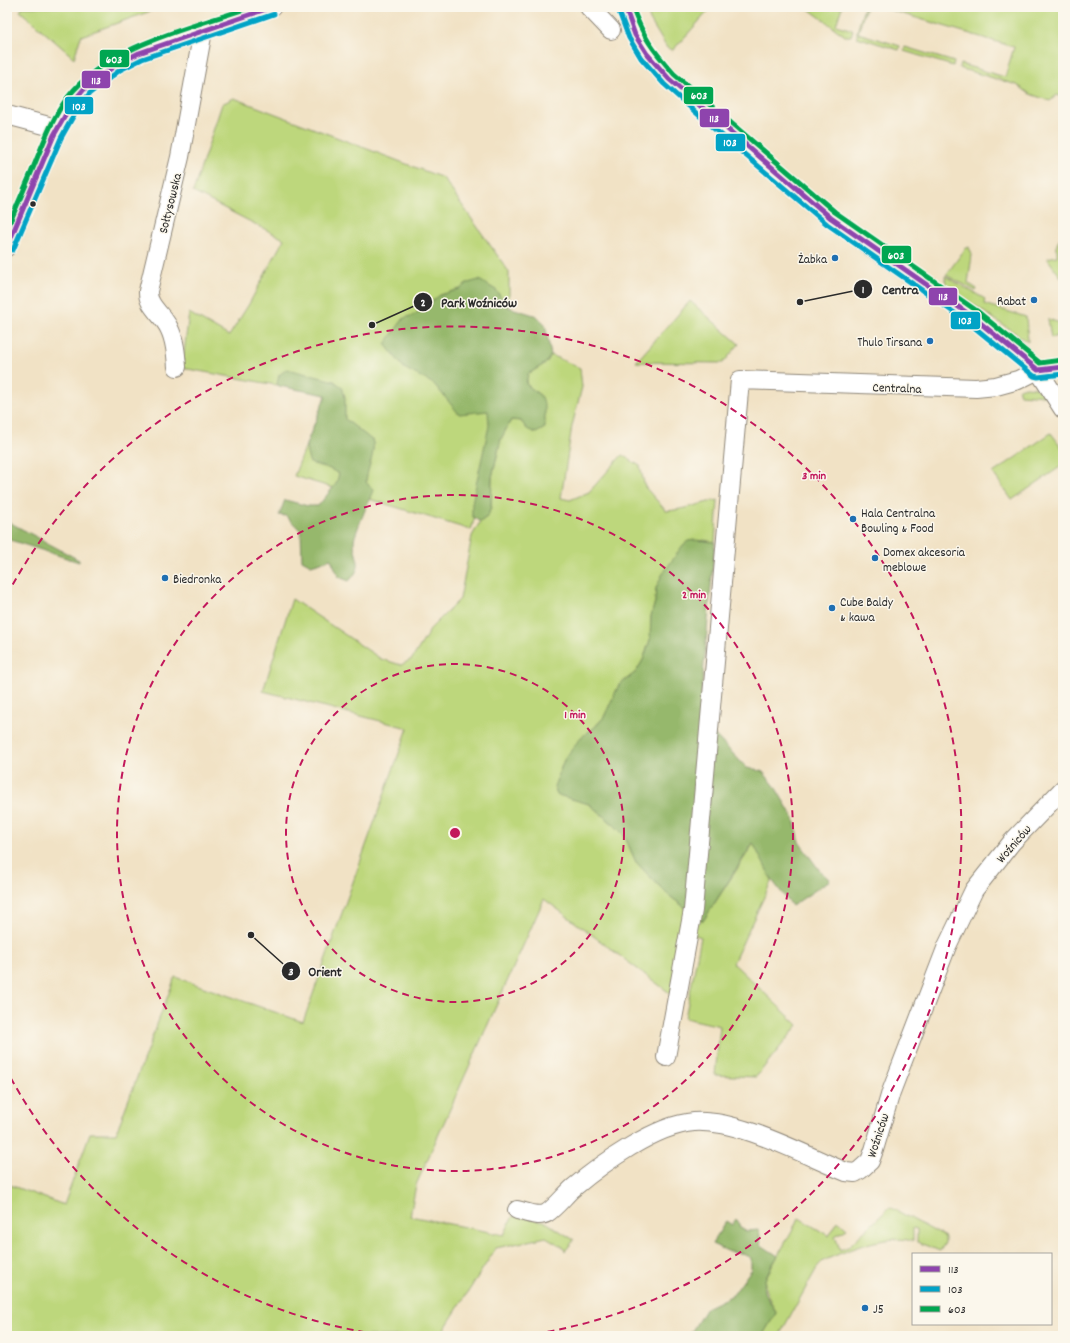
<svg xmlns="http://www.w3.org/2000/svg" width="1070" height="1343" font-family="Dekko,sans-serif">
  <rect width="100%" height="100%" fill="#fbf7ec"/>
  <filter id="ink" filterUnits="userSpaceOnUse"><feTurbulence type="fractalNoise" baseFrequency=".025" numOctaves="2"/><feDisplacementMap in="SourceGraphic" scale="8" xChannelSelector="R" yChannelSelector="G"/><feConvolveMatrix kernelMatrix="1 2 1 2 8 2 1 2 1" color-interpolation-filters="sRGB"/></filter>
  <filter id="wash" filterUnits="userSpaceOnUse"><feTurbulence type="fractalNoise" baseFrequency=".012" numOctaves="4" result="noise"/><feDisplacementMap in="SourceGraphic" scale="16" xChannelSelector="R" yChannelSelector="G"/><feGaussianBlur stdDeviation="0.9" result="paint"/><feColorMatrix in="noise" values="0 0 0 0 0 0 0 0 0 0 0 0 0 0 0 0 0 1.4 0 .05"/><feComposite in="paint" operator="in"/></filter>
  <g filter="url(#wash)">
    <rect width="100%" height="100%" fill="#f1e2c5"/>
    <!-- green -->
    <g fill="#bdd77c" stroke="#748154">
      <polygon points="23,7 162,7 81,36 74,58 20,11"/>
      <polygon points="646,7 712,7 673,50 667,48 650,20"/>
      <polygon points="806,7 842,7 836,25 853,30 851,36 845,36"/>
      <polygon points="864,7 866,7 858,33 900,46 899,50 857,37 857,32"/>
      <polygon points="880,7 1063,7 1063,97 1057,95 1050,101 1030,94 1017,85 959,68 960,64 1005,77 1014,47"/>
      <polygon points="905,47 954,62 953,66 904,51"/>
      <polygon points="234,98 443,178 509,272 509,397 471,530 294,476 326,394 182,368 189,313 229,336 249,304 284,239 193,192 222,104"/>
      <polygon points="1063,233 1063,280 1047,258 1057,256 1057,244"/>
      <polygon points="969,247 972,255 968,283 977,289 976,291 946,275 965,249"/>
      <polygon points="945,276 985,299 984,304 1026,317 1028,342 946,286"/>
      <polygon points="690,301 739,344 723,363 636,362"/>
      <polygon points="1048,319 1063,324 1063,334 1051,338"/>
      <path d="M551,355l29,13 2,19 -10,39 -11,72 9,2 19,-8 33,-37 18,11 5,21 21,24c17,-1 35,-8 52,-11l-3,42 -12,-2 -47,48 -1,14 -4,14 -1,24 -7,20 -7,12 -17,13 -15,32 -10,11 -7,4 -23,28 -10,27 22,12 13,5 23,19 12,12 12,27 31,32 36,27 51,-78 18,37 -39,83 65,62 -42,52 -41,-2 5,-49 -35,-8 16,-81 -18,-6 -12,63 -127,-95 -128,286 -6,31 94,19 9,-19 31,5 30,19 -9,11 -2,-4 -17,-10 -50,11 -56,88h-433v-152l57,21 26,-72h26l59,-156 128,45 105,-294 -145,-37 29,-92 89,60 20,6 11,-6 20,-32 28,-28 12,-63 8,-14 8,-6 3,-9 1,-30 9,-38 10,-19 10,1 6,8 15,-32 -16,-13 2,-10 18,-11z"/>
      <polygon points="1026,387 1036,388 1045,396 1020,394 1018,389"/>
      <polygon points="1051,433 1063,449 1063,465 1012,500 993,473"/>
      <path d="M890,1207l55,30v6l-5,8 -23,-9v-13l-4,-1v13c-29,-7 -63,8 -90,20l-5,5 -39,70h-17l14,-23c-5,-14 -12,-18 -11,-34l34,-61 30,18 9,-15 9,8 -12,7 5,14 8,-3z"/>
    </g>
    <!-- forest -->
    <g fill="#96b86c" stroke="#60724c">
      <polygon points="479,280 496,290 508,307 537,316 545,324 551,355 546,363 528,374 526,384 542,397 545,408 545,428 536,433 527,429 521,421 511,420 501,439 492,477 491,507 488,516 480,522 472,516 472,503 489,426 488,411 459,414 434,384 404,368 385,344 404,318 414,315 440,295 460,289 468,283"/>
      <path d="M287,369l47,12 8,6 3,10v22l28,22c2,15 -6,27 -7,41l7,8c-3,9 -19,45 -19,51 0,19 12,22 -5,40l-10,-4 -8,-18 -20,6 -9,-5 -1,-29 -15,-15 -7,-1 6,-15 23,6h10l18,-22 3,-10 -9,-5 -20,-6 -3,-9 -1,-9 20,-50 -47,-9 -2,-2 2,-9z"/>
      <polygon points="7,521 79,560 79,562 7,539"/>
      <polygon points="695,540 715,542 699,719 747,768 762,771 774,785 794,819 799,842 820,871 830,880 792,906 772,880 753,843 703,921 667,894 636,862 624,835 612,823 589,804 561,796 557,794 554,787 564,760 581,737 594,728 604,717 619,685 636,672 643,660 650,640 651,616 655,602 656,588 662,575 683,545 688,541"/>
      <path d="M736,1219l2,2 2,7 6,3 13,-1 2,15 17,11c-6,9 -16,23 -14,35 2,7 9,14 12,22l-14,23h-73l17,-28 27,-13 18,-25v-12l-10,-5 -11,-1 -18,-8 14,-23 6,4z"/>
    </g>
  </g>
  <g filter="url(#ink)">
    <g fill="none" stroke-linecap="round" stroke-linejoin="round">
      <defs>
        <g id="minor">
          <polyline points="589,7 611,30"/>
          <polyline points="625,7 632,28 641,46 669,79 831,218 869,246 973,317 1016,351 1038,370 1063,409"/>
          <polyline points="7,115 56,128"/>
          <path d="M7,247c10,-24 20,-47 30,-70 25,-64 37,-95 102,-124l133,-46"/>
          <path d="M177,367c-1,-13 -2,-27 -8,-39 -6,-13 -22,-22 -21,-37l32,-134 23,-126"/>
          <polyline points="666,1057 693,910 740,380 976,388 996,386 1018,380 1038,370 1063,367"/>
          <path d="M517,1210c9,2 21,8 30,3 9,-6 18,-18 26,-25 30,-25 82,-63 121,-66 45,-3 110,33 152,50l9,1 5,-3 10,-9 4,-11 17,-58 56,-146 27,-56 38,-48 51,-53"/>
        </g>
      </defs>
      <!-- minor casing -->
      <use href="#minor" stroke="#8e8678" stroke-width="20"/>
      <!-- minor -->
      <use href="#minor" stroke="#fff" stroke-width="18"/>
      <defs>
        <g id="bus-1">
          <polyline points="625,7 635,35 647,54 669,79 831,218 973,317 1038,370 1063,367"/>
          <polyline points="7,247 54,135 73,102 85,88 117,64 139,53 272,7"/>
        </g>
        <g id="bus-2">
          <polyline points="618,9 629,38 641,58 664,84 712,127 827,224 969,323 1034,376 1038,377 1063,374"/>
          <polyline points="13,250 61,138 79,106 90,93 120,70 142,59 274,14"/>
        </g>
        <g id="bus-3">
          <path d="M632,7c12,31 20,42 42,67l161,138 142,99 63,52 22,-3"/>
          <path d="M7,229c8,-19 16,-37 24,-56 11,-26 20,-54 37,-76 40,-52 123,-69 183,-90"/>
        </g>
      </defs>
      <!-- bus-1 casing -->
      <use href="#bus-1" stroke="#fbf7ec" stroke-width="8"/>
      <!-- bus-2 casing -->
      <use href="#bus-2" stroke="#fbf7ec" stroke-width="8"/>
      <!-- bus-3 casing -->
      <use href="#bus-3" stroke="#fbf7ec" stroke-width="8"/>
      <!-- bus-1 -->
      <use href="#bus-1" stroke="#8e44ad" stroke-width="5"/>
      <!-- bus-2 -->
      <use href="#bus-2" stroke="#02a3c6" stroke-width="5"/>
      <!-- bus-3 -->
      <use href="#bus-3" stroke="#00a651" stroke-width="5"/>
    </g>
  </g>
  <!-- distance rings -->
  <g fill="none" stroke="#c2185b" stroke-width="2" stroke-dasharray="7 5">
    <circle cx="455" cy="833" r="169"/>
    <circle cx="455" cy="833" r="338"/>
    <path d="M389 1336A507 507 0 0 1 7 1071M7 595A507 507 0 1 1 521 1336"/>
  </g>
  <!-- markers -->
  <circle fill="#2b2b2b" stroke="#fbf7ec" stroke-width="1.5" cx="33" cy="204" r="3.5"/>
  <g fill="#1f6fb2" stroke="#fbf7ec" stroke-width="1.5">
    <circle cx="835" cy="258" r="4"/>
    <circle cx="1034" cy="300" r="4"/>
    <circle cx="930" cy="341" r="4"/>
    <circle cx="853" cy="519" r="4"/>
    <circle cx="875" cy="558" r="4"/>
    <circle cx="165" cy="578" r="4"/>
    <circle cx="832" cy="608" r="4"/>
    <circle cx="865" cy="1308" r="4"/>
  </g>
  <g text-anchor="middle" stroke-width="3" stroke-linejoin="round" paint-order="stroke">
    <!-- street labels -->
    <g font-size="13" fill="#2b2b2b" stroke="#fbf7ec">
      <text transform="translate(169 203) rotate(-76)" y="5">Sołtysowska</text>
      <text transform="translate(897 387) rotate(2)" y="5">Centralna</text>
      <text transform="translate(1013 843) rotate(-49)" y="5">Woźniców</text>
      <text transform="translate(877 1135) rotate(-72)" y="5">Woźniców</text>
    </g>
    <!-- poi labels -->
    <g font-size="13" fill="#2b2b2b" stroke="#fbf7ec" text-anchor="start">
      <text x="827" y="263" text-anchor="end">Żabka</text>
      <text x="1026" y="305" text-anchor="end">Rabat</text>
      <text x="922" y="346" text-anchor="end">Thulo Tirsana</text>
      <text x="861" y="517">Hala Centralna<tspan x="861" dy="15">Bowling &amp; Food</tspan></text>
      <text x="883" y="556">Domex akcesoria<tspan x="883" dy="15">meblowe</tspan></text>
      <text x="173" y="583">Biedronka</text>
      <text x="840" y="606">Cube Baldy<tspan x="840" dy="15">&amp; kawa</tspan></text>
      <text x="873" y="1313">J5</text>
    </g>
  </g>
  <circle cx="455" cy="833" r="6" fill="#c2185b" stroke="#fbf7ec" stroke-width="2"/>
  <g font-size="12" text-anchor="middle" font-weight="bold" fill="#c2185b" stroke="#fbf7ec" stroke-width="3" stroke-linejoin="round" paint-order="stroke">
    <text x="814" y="479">3 min</text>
    <text x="694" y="598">2 min</text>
    <text x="575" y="718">1 min</text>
  </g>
  <!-- callouts -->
  <path fill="none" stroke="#2b2b2b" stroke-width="1.5" d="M800 302L863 289M372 325L423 302M251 935L291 971"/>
  <g fill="#2b2b2b" stroke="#fbf7ec" stroke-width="1.5">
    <circle cx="800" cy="302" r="4"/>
    <circle cx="372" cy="325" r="4"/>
    <circle cx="251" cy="935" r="4"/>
    <circle cx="863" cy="289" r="10"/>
    <circle cx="423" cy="302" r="10"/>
    <circle cx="291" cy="971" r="10"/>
  </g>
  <g font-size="12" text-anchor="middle" font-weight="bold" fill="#fff">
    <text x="863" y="293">1</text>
    <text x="423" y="306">2</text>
    <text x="291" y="975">3</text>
  </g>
  <g font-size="14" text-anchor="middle" font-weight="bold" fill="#2b2b2b" stroke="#fbf7ec" stroke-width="3" stroke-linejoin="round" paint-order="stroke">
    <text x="900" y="294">Centra</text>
    <text x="479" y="307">Park Woźniców</text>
    <text x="325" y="976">Orient</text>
  </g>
  <g stroke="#fbf7ec" stroke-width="1.5">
    <rect x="99" y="49" width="31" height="19" rx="4" fill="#00a651"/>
    <rect x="81" y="70" width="30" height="19" rx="4" fill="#8e44ad"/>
    <rect x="683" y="86" width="31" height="19" rx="4" fill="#00a651"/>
    <rect x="64" y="96" width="30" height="19" rx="4" fill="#02a3c6"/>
    <rect x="699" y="108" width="31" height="20" rx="4" fill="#8e44ad"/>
    <rect x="715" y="133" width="31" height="19" rx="4" fill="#02a3c6"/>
    <rect x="881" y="245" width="31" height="19" rx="4" fill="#00a651"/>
    <rect x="928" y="287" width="30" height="19" rx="4" fill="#8e44ad"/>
    <rect x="950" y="311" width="31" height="19" rx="4" fill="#02a3c6"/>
  </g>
  <g font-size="11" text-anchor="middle" font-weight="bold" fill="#fff">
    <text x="114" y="63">603</text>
    <text x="96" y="84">113</text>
    <text x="699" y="99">603</text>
    <text x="79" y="110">103</text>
    <text x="714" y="122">113</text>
    <text x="730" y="146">103</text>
    <text x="896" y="259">603</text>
    <text x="943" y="300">113</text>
    <text x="965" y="324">103</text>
  </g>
  <!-- margin -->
  <rect width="1070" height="1343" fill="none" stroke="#fbf7ec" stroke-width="24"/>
  <!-- legend -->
  <rect x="912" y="1253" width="140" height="72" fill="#fbf7ec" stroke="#a8a59f"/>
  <rect x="920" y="1266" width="20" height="6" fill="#8e44ad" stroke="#a8a59f"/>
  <text x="948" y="1273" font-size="12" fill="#2b2b2b">113</text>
  <rect x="920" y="1286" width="20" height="6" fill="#02a3c6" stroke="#a8a59f"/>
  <text x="948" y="1293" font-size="12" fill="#2b2b2b">103</text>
  <rect x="920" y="1306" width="20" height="6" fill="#00a651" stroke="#a8a59f"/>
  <text x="948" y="1313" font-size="12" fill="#2b2b2b">603</text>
</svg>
